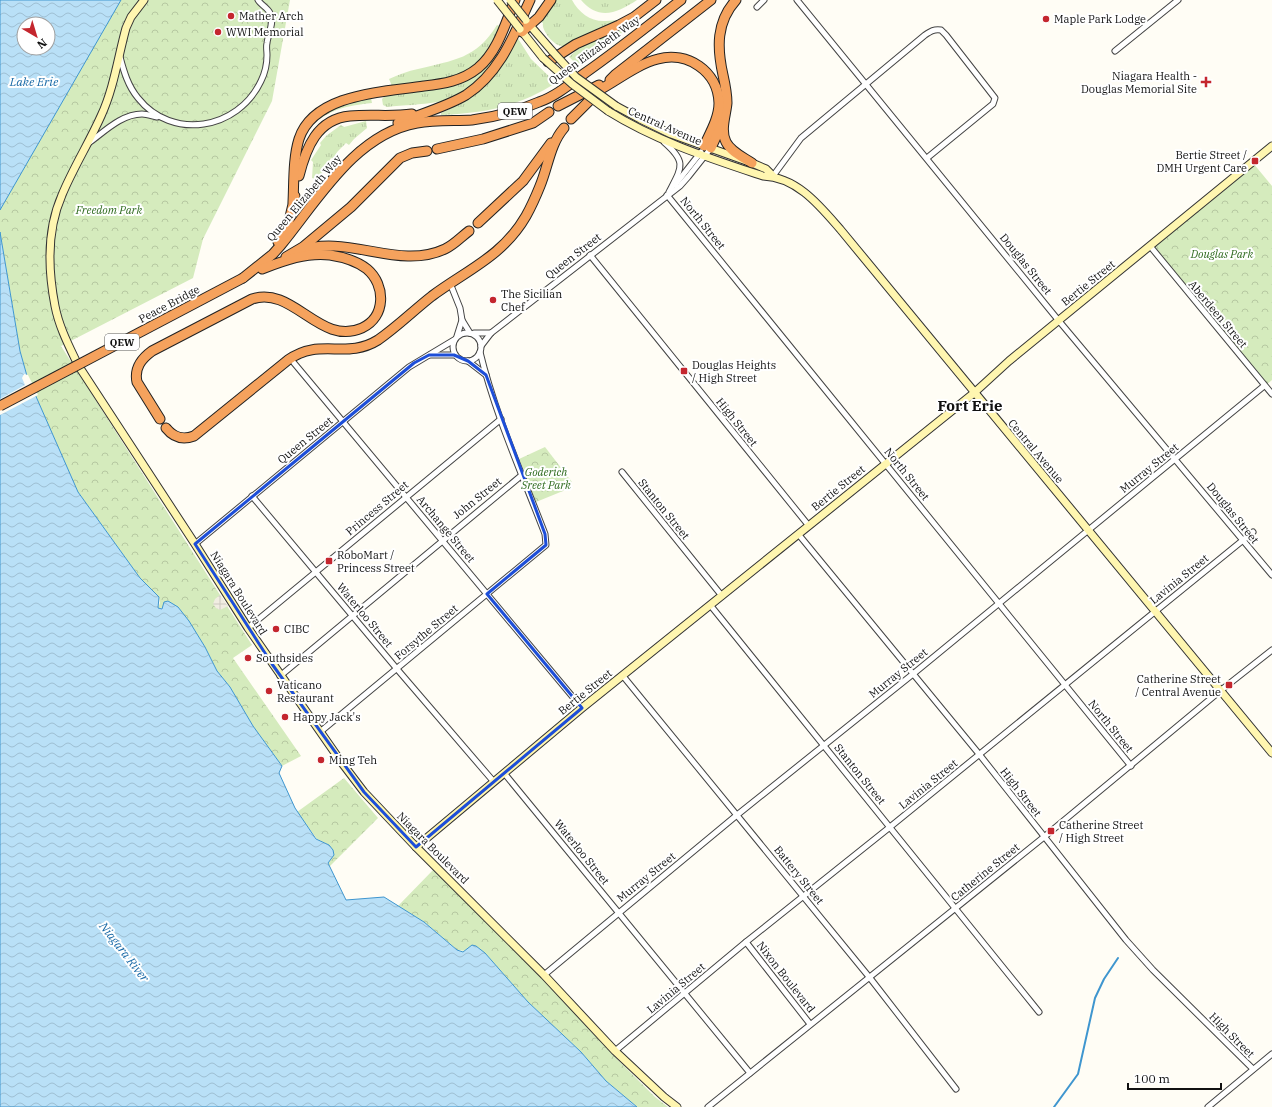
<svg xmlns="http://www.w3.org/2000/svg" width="1272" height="1107" font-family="'IBM Plex Serif',serif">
  <defs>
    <pattern id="grass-tufts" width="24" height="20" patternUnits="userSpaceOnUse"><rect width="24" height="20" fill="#d5ebbd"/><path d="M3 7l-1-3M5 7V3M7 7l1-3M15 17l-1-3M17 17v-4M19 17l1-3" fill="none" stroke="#b6c8a1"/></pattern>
    <pattern id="park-crowns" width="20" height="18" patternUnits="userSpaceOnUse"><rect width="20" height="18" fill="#d5ebbd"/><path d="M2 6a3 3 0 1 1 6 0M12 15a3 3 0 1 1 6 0" fill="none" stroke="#b6c8a1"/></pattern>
    <pattern id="plaza-grid" width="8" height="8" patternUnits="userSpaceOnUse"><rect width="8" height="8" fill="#f1ede2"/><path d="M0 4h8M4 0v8" fill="none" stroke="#cecac1"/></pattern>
    <pattern id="water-waves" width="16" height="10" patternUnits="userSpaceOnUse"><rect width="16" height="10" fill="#b9e0f7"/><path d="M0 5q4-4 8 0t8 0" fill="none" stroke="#9ebfd3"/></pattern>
  </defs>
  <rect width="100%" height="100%" fill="#fffdf5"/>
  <!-- grass -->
  <g fill="url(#grass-tufts)">
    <path d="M554,0h18c7,13 19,22 34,21 4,0 8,-1 12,-1l-42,20 -14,7v-1c-8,0 -21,-16 -19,-23l-2,-1z"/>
    <path d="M581,0h56c-20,13 -38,21 -56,0z"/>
    <polygon points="638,18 639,20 594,54 595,55 580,67 569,57 580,47 620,29"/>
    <path d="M497,25l3,1c-6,11 -11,23 -19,32 -21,25 -59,24 -89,28l-3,-7c9,-4 19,-8 29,-10 36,-9 58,-10 79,-44z"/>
    <path d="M517,37l14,22 25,24c-41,25 -68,29 -115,32v-2l11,-5 2,-4 13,-6z"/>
    <path d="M495,54l3,1c-14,20 -35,44 -61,47 -16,3 -33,3 -50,5l-4,-2 -1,-6 4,-4 51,-7z"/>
    <path d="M371,98l1,5c-26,3 -37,5 -58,20 16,-16 36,-21 57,-25z"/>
    <polygon points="366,121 367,128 354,139 349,145 346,143 337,152 334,159 331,158 318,180 312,178 313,162 311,160 321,145 320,143 326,136 341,125 344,127"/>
  </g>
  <!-- park -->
  <g fill="url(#park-crowns)">
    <polygon points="115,0 290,0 272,101 203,239 193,278 61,346 252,645 233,658 301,756 282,766 253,726 230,687 217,671 205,647 178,607 158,608 160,603 159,597 140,578 78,492 27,376 20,351 0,232 0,209"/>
    <polygon points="1253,163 1272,186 1272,380 1265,386 1150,246"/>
    <polygon points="545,447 572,482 563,491 536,502 519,459"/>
    <polygon points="344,778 378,818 330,866 328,863 334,855 329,845 317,839 297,812"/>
    <polygon points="433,870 547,981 617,1059 655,1097 668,1107 637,1107 606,1081 581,1052 528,1002 485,953 457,950 424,922 398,906"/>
  </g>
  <!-- plaza -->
  <polygon fill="url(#plaza-grid)" points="220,595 228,606 220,610 216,608 213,604 215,599"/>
  <!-- water -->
  <g fill="url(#water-waves)" stroke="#3f96cf" fill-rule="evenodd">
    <path d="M0,0h121l-121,210zM24,24h24v24h-24z"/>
    <polygon points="0,232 20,351 27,376 78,492 140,578 159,597 158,608 162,609 164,602 168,601 178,607 189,621 205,647 217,671 230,687 253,726 282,766 279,773 295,808 316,839 329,845 333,850 334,855 328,863 346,900 384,897 424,922 457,950 463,952 472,945 476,946 485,953 528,1002 581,1052 606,1081 637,1107 0,1107"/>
  </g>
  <!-- pier -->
  <polygon fill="#fffdf5" points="24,374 28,375 38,395 0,415 0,399 25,385 22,378"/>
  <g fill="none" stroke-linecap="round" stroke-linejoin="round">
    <!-- stream -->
    <polyline stroke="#3f96cf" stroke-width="2" points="1054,1107 1078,1074 1095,998 1104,979 1118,958"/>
    <defs>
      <g id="street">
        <polyline points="797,0 1059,321 1272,575"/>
        <polyline points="757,7 764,0"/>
        <polyline points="1115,51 1178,0"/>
        <path d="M120,57c4,15 8,29 18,41 34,43 100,32 123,-17 4,-8 6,-17 6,-26 0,-4 -1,-8 0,-12 1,-9 8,-22 3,-30 -2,-5 -9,-8 -12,-13"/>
        <path d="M90,142c15,-11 32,-28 52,-28 5,0 10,2 15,3"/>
        <path d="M664,142c23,20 18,25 5,50"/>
        <path d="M773,176l28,-38 124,-103c6,-4 9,-6 16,-5l5,5 49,63 -2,6 -66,54"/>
        <polyline points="675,185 701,152"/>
        <polyline points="667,195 1131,766"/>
        <polyline points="1150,246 1272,394"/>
        <polyline points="590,255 809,526"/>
        <polyline points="450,283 460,308 462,320 457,336"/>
        <polyline points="462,320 470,333"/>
        <circle cx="467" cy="347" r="14"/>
        <polyline points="474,333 491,333"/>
        <polyline points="481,346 491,333 680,186 688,177 711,148"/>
        <polyline points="430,355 454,355"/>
        <polyline points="468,361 486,375"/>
        <polyline points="294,363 582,708"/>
        <polyline points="622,472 722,596"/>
        <polyline points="252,496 397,669 494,782"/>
        <polyline points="799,535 979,754 1126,940 1153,970 1253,1069"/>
        <polyline points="195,544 409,367 454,340"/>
        <polyline points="711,606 1039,1012"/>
        <polyline points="248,628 501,419"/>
        <polyline points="280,676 522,475"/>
        <polyline points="623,676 870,978 956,1089"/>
        <path d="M320,732l226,-187 -1,-11c-23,-60 -50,-120 -65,-182"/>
        <polyline points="504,773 750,1073"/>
        <polyline points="746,942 810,1024"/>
        <polyline points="544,975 737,815 913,674 1264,386"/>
        <polyline points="615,1051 746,942 890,827 1253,532"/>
        <polyline points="708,1107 1044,837 1220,691 1272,650"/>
        <polyline points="1208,1107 1272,1054"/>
      </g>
      <g id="secondary">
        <path d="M144,0l-13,17 -5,11c-8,29 -12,60 -25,88 -12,27 -28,52 -39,79 -15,34 -14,75 -7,111 4,21 14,40 23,59l117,179 53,84 94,135 22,29 52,55 128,128 71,76 49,46 13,10"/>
        <polyline points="527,22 553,52"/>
        <polyline points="520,29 543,58"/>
        <polyline points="616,106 640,119 671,134 752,163 766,169 773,176"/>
        <path d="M608,111c48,30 101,47 155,65 34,1 57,30 77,53l432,524"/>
        <polyline points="416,847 582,708 974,393 1009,361 1272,146"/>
      </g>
      <g id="highway">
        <path d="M736,0c-20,22 -19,48 -13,75 2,9 4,18 4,28 -1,12 -7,27 -1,39 5,10 17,15 26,21"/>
        <polyline points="522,32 539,17 551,0"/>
        <polyline points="548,62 576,44 619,25 634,17 656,0"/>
        <polyline points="610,80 616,74 711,0"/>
        <path d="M601,89c18,-10 37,-25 57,-30 29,-8 60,12 61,44 0,15 -9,30 -15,43"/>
        <polyline points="558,106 599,85"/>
        <polyline points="571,119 597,93"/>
        <path d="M398,123c22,-9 48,-16 68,-28 34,-22 48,-60 64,-95"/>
        <polyline points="711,148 722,124"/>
        <polyline points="437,149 483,139 533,123 549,112"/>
        <path d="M299,176c7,-28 18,-57 51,-60 21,-2 42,1 62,-2"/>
        <path d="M293,202c1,-20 0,-44 6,-63 15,-46 86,-47 125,-53 19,-2 38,-5 54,-18 20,-17 27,-44 37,-68"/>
        <polyline points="478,223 523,181 551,143"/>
        <polyline points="278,242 289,221 295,196"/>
        <path d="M299,251c48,-18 99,20 146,-2 9,-4 16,-12 24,-18"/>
        <polyline points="286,257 303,247 351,207 400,158 412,153 427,151"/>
        <path d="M243,278l30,-24 8,-9c37,-45 74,-111 136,-122 18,-3 37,-2 55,-3 23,-3 46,-9 67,-18 17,-6 31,-18 46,-29 33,-23 64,-48 96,-73"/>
        <path d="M160,419l-23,-37c-3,-14 4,-23 15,-31l100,-52c41,-14 68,48 110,29 24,-11 24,-43 5,-59 -10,-8 -24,-12 -37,-14 -24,-3 -47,6 -68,14"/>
        <path d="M166,428c8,10 17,12 28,8l94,-76c32,-23 58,0 90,-20 19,-13 36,-30 54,-44 35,-26 71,-40 94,-80 5,-9 10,-20 14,-30 8,-19 10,-42 24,-58"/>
      </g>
    </defs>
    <!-- street casing -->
    <use href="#street" stroke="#444" stroke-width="7"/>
    <!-- secondary casing -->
    <use href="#secondary" stroke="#333" stroke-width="9"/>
    <!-- highway casing -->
    <use href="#highway" stroke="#222" stroke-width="11"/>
    <!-- street -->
    <use href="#street" stroke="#fff" stroke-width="5"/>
    <!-- secondary -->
    <use href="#secondary" stroke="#fff6b0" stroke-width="7"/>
    <!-- highway -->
    <use href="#highway" stroke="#f5a25d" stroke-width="9"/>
    <defs>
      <g id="secondary-bridge">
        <polyline points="497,0 520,29"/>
        <polyline points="510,0 526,20"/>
        <polyline points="553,52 576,77 616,106"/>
        <polyline points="543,58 572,84 608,111"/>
      </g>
      <polyline id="highway-bridge" points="0,406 243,278"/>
    </defs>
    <!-- secondary-bridge casing -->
    <use href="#secondary-bridge" stroke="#333" stroke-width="9" stroke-linecap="butt"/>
    <!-- highway-bridge casing -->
    <use href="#highway-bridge" stroke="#222" stroke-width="11" stroke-linecap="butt"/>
    <!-- secondary-bridge -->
    <use href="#secondary-bridge" stroke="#fff6b0" stroke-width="7"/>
    <!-- highway-bridge -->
    <use href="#highway-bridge" stroke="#f5a25d" stroke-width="9"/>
  </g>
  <!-- marked area -->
  <path fill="none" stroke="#1d4ed8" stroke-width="3" stroke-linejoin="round" d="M429,355h25l14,6 18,14 59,159 1,11 -59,49 95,114 -166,139 -52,-55 -92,-128 -77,-120 219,-181z"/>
  <!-- markers -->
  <g fill="#c4262e" stroke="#fff" stroke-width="1.5">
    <circle cx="231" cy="16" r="4"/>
    <circle cx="1046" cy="19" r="4"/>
    <circle cx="218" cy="32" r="4"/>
    <path d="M1204 76h4v4h4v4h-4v4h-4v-4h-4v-4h4z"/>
    <rect x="1251" y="157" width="8" height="8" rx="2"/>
    <circle cx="493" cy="300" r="4"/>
    <rect x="680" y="367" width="8" height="8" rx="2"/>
    <rect x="325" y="557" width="8" height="8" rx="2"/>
    <circle cx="276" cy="629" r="4"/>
    <circle cx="248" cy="658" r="4"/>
    <rect x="1225" y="681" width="8" height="8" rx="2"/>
    <circle cx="269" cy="691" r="4"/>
    <circle cx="285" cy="717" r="4"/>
    <circle cx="321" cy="760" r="4"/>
    <rect x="1047" y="827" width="8" height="8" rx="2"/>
  </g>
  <g text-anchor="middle" stroke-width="4" stroke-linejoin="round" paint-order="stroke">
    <!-- shield labels -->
    <g fill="#fff" stroke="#585858" stroke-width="1">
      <rect x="498" y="103" width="34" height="16" rx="3"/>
      <rect x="105" y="334" width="34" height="16" rx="3"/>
    </g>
    <g font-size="10" font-weight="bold" fill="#111">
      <text x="515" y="115">QEW</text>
      <text x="122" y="346">QEW</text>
    </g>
    <!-- poi labels -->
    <g font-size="11" fill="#111" stroke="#fff" text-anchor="start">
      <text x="239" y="20">Mather Arch</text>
      <text x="1054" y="23">Maple Park Lodge</text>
      <text x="226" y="36">WWI Memorial</text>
      <text x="1197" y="80" text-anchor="end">Niagara Health -<tspan x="1197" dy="13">Douglas Memorial Site</tspan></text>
      <text x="1247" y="159" text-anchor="end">Bertie Street /<tspan x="1247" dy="13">DMH Urgent Care</tspan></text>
      <text x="501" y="298">The Sicilian<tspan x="501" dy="13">Chef</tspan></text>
      <text x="692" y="369">Douglas Heights<tspan x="692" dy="13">/ High Street</tspan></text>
      <text x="337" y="559">RoboMart /<tspan x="337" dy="13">Princess Street</tspan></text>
      <text x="284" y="633">CIBC</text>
      <text x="256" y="662">Southsides</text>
      <text x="1221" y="683" text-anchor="end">Catherine Street<tspan x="1221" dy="13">/ Central Avenue</tspan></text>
      <text x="277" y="689">Vaticano<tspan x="277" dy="13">Restaurant</tspan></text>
      <text x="293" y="721">Happy Jack's</text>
      <text x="329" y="764">Ming Teh</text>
      <text x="1059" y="829">Catherine Street<tspan x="1059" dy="13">/ High Street</tspan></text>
    </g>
    <!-- street labels -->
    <g font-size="11" fill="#111" stroke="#fff">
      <text transform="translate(594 50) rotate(-36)" y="4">Queen Elizabeth Way</text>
      <text transform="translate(665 126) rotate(24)" y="4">Central Avenue</text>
      <text transform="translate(304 198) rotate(-50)" y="4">Queen Elizabeth Way</text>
      <text transform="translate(703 223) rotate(51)" y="4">North Street</text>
      <text transform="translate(573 256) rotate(-38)" y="4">Queen Street</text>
      <text transform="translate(1026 264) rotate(51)" y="4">Douglas Street</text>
      <text transform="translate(1088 283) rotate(-39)" y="4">Bertie Street</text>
      <text transform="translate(169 304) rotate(-28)" y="4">Peace Bridge</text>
      <text transform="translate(1218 314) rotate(50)" y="4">Aberdeen Street</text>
      <text transform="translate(737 422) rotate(51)" y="4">High Street</text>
      <text transform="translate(305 440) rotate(-39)" y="4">Queen Street</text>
      <text transform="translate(1036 451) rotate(50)" y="4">Central Avenue</text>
      <text transform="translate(1149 468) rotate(-39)" y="4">Murray Street</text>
      <text transform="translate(907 474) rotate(51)" y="4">North Street</text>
      <text transform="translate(838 488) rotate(-39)" y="4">Bertie Street</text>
      <text transform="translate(477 498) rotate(-39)" y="4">John Street</text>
      <text transform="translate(377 508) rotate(-40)" y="4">Princess Street</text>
      <text transform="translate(664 509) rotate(51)" y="4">Stanton Street</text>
      <text transform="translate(1233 513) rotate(51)" y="4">Douglas Street</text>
      <text transform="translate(446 529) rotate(50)" y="4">Archange Street</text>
      <text transform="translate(1179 579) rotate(-39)" y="4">Lavinia Street</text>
      <text transform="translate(239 593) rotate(58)" y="4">Niagara Boulevard</text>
      <text transform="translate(365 615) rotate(50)" y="4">Waterloo Street</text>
      <text transform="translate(426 632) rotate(-40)" y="4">Forsythe Street</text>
      <text transform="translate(898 673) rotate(-39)" y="4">Murray Street</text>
      <text transform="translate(585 692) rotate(-39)" y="4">Bertie Street</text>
      <text transform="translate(1111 726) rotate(51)" y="4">North Street</text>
      <text transform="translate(860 774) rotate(51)" y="4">Stanton Street</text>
      <text transform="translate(928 784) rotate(-39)" y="4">Lavinia Street</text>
      <text transform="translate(1021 792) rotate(52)" y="4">High Street</text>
      <text transform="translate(433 848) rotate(45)" y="4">Niagara Boulevard</text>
      <text transform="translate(582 852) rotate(51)" y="4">Waterloo Street</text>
      <text transform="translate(985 872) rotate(-39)" y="4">Catherine Street</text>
      <text transform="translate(799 875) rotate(51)" y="4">Battery Street</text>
      <text transform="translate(646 877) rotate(-39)" y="4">Murray Street</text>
      <text transform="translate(786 977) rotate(52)" y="4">Nixon Boulevard</text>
      <text transform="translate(676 988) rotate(-40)" y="4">Lavinia Street</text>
      <text transform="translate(1232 1035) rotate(45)" y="4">High Street</text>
    </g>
    <!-- park labels -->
    <g font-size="11" font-style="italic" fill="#2f6b1f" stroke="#fff">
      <text x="109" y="214">Freedom Park</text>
      <text x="1222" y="258">Douglas Park</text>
      <text x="546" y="476">Goderich<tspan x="546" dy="13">Sreet Park</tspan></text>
    </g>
    <!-- water labels -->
    <g font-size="12" font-style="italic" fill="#1768a6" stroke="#fff">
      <text x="34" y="86">Lake Erie</text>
      <text transform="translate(124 952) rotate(52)" y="4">Niagara River</text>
    </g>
    <!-- district labels -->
    <g font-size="15" font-weight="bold" fill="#111" stroke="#fff">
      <text x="970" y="411">Fort Erie</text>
    </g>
  </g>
  <!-- north arrow -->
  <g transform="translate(36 36) rotate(142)"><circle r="19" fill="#ffffff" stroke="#a0a0a0"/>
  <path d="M0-3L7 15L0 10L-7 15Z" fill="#c4262e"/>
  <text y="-6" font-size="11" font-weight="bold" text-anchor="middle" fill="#111111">N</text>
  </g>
  <!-- scale -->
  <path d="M1128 1083v6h93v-6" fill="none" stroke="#111111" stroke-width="2"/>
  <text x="1134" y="1083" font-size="12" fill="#111111" stroke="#ffffff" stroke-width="3" paint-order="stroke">100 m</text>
</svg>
